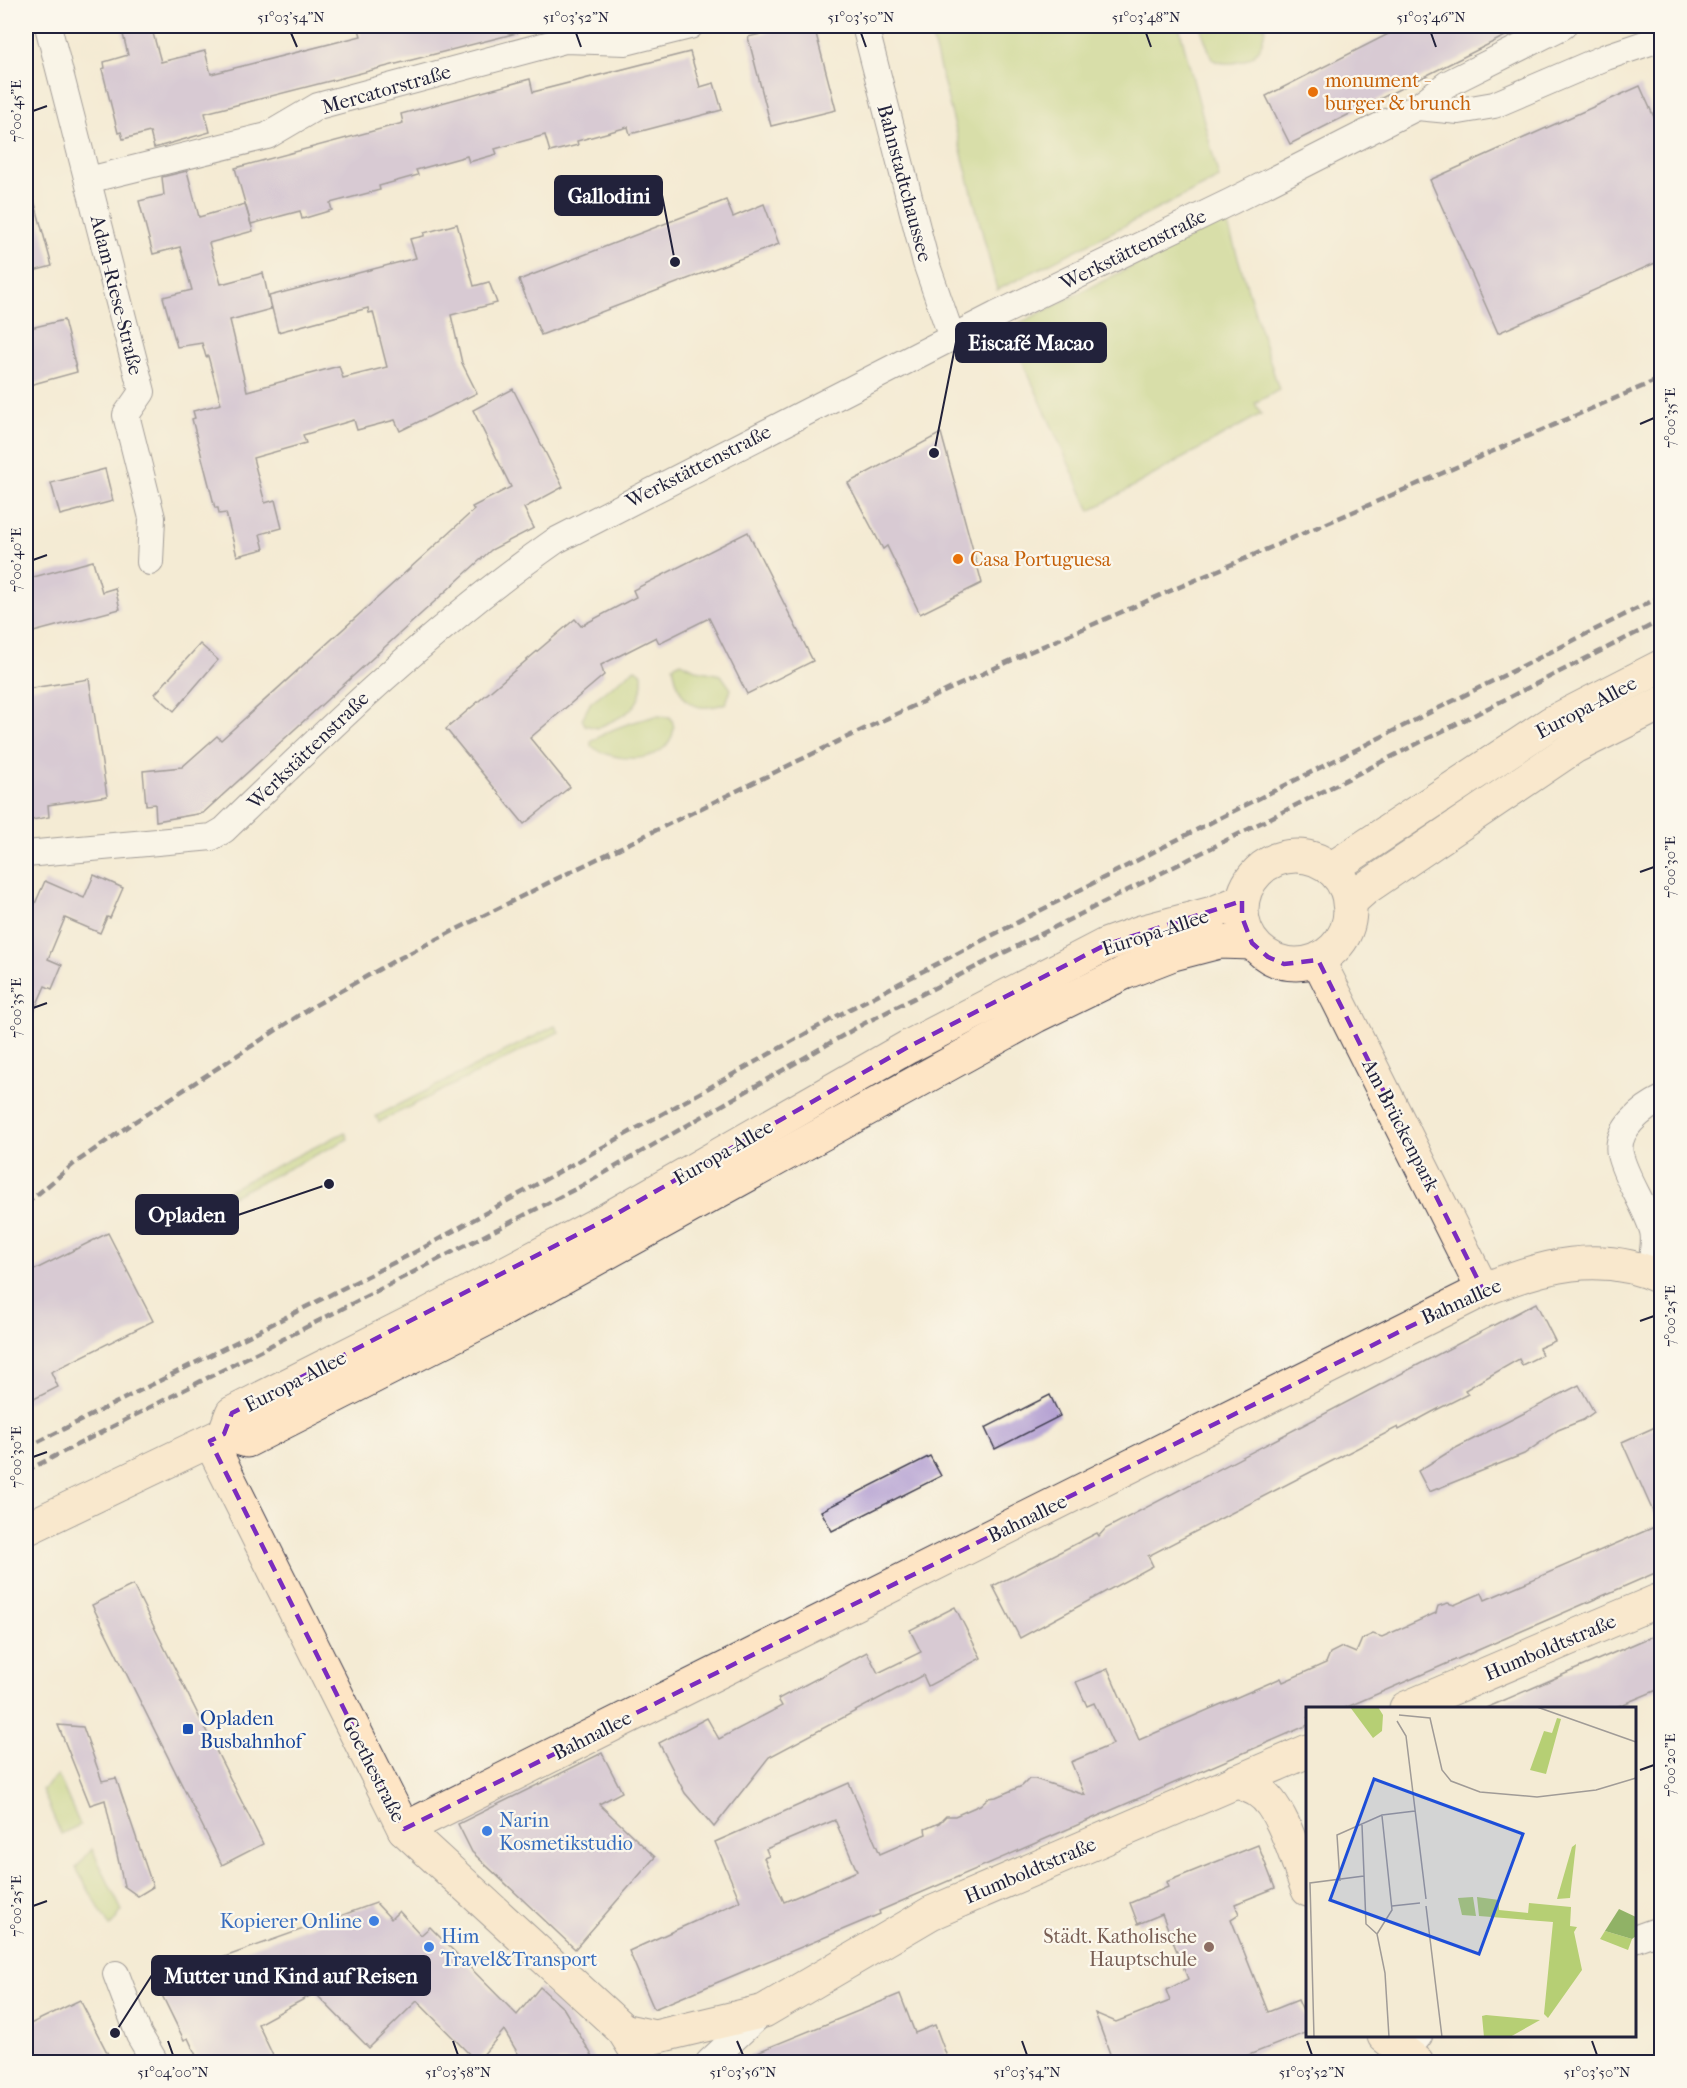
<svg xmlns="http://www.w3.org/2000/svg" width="1687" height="2088" font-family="'IM FELL French Canon',serif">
  <rect width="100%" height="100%" fill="#fbf7ec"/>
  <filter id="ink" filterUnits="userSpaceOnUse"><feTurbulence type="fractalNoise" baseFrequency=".0167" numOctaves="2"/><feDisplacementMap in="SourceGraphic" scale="12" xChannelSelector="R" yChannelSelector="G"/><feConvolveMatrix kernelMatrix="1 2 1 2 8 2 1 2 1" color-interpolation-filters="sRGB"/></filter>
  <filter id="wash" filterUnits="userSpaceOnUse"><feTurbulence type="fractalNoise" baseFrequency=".008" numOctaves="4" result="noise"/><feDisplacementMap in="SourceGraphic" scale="24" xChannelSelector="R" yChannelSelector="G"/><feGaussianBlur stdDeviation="1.35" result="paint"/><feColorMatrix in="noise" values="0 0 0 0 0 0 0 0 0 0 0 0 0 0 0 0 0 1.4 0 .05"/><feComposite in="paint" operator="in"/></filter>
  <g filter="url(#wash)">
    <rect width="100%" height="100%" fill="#f4ebd4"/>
    <!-- green -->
    <g fill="#b6cf74" stroke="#6c7858" stroke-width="1.5">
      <polygon points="929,26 1179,26 1219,178 997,290"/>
      <path d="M1200,26h66c-2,7 -3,16 -7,23 -9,14 -34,18 -47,10z"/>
      <polygon points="1226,219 1279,390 1255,403 1261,414 1090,511 1008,329"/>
      <path d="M681,662l16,8 24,5 10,14 -5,14c-35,13 -47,-4 -53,-37z"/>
      <path d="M635,669l7,4c2,37 -17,42 -45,55l-12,-3 -3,-6 9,-17z"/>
      <path d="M656,716l14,1c5,7 4,12 2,19 -12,30 -59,26 -81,10v-4c19,-14 42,-20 65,-26z"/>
      <polygon points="555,1026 559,1032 379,1122 376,1116"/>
      <polygon points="345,1132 348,1139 233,1196 230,1189"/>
      <polygon points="58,1775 80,1825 61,1834 42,1790"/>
      <polygon points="92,1849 122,1911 110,1927 76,1868"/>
    </g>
    <g id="blocks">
      <!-- building -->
      <g fill="#b5a2d3" fill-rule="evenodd">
        <polygon points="121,26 151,26 161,62 205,51 211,74 361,36 358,26 516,26 517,33 205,113 210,132 154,148 150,132 123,139 121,132 118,133 102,69 105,68 104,62 128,55"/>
        <polygon points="794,26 814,26 836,110 771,126 748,37"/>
        <polygon points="1404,26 1525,26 1290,144 1266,96"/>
        <polygon points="690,52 700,87 714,83 722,110 630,134 628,127 577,141 578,145 550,152 545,135 495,149 497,154 469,162 467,156 416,170 418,175 379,186 380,190 330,203 332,210 302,219 300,211 251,224 235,168 403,123 401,114 530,79 533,92"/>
        <polygon points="1640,86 1662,135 1662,260 1498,333 1430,180"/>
        <polygon points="187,171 199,217 245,204 253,231 209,243 221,284 263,273 271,309 230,320 247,391 339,366 343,378 387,367 373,312 369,313 368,308 278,332 269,296 416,258 410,239 424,236 424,233 457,224 474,286 489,282 497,303 451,315 462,363 477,393 400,431 395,420 357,430 354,420 303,435 306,443 253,458 265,503 275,500 282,528 260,534 264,549 237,556 226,513 219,514 218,508 215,508 192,419 195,418 193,411 221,404 208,356 206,357 202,343 177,347 163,297 192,290 180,247 153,254 139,201 164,195 162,177"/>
        <polygon points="33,196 52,266 26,273 26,197"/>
        <polygon points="726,200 733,217 764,204 779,244 541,335 519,280"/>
        <polygon points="64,320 77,372 26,386 26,329"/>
        <polygon points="513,389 563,487 524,508 534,528 491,550 203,813 156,821 155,804 146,805 143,771 182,767 217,736 221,740 474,510 472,507 511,487 473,410"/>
        <polygon points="941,433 982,583 920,614 887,546 883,549 848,483"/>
        <polygon points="105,469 113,501 60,515 51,483"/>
        <polygon points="748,532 813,661 747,694 709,618 659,643 656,637 601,665 604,675 530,738 570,787 524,824 446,729 575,619 581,626 636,597 633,590"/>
        <polygon points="93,561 102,592 115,588 120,609 26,634 26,579"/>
        <polygon points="200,644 218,660 174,711 155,694"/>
        <polygon points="89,679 107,796 48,805 49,817 26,821 26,689"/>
        <polygon points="94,875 123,888 110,918 107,917 100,933 65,918 48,959 62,965 52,989 45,986 26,1029 26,902 34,906 45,881 84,898"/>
        <polygon points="108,1233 153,1321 51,1372 58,1387 26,1403 26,1274"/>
        <polygon points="1536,1303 1555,1341 1539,1348 1542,1355 1522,1365 1519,1359 1465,1390 1468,1394 1436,1410 1399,1430 1398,1427 1148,1556 1153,1566 1020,1638 993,1586 1097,1533 1099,1536 1105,1529"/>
        <polygon points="1579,1385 1594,1412 1583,1420 1558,1430 1524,1454 1429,1492 1418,1471 1452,1450"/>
        <polygon points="1050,1395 1060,1416 995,1449 985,1428"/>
        <path d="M1662,1424v146l-317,138h-37v17l-429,186 1,3 -226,95 -25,-58 111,-50 -25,-59 134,-59 31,71 46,-20 -1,-5 14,-6 7,-7h9l25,-11 8,-7 8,-1 26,-11 7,-7h6l50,16 -14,-33 42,-18 -19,-41 -7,3 -11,-24 32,-13 31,71 142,-62 2,4 43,-19 4,-10 12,-6 14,6 6,-14 11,-5 9,3 54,-24 2,-7 10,-3 6,2 28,-12 3,7 174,-75 -37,-83zM835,1820l22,51 -73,31 -20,-44 5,-2 -3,-7z"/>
        <polygon points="930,1456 941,1476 832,1531 821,1511"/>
        <polygon points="133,1585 263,1844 222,1865 92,1605"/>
        <polygon points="955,1607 981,1658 928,1686 923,1675 769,1757 714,1827 685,1793 659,1743 707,1718 719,1739 782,1706 778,1699 867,1652 878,1673 921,1652 910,1630"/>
        <polygon points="1662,1632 1662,1688 1614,1708 1486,1708"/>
        <polygon points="58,1725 83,1727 102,1781 116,1778 153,1887 138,1896 124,1886 105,1800 90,1805"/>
        <polygon points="602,1753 622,1792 599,1804 655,1857 575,1949 472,1852 458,1824"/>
        <polygon points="1258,1845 1275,1888 1235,1904 1239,1914 1231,1919 1268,2012 1298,2000 1308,2023 1308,2032 1231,2062 1113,2062 1095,2013 1116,2022 1170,2001 1166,1990 1188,1979 1162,1914 1138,1924 1130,1903 1168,1887 1166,1882"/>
        <polygon points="376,1903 391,1919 399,1911 421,1935 430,1927 517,2015 540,1987 564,2009 596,2062 523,2062 504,2030 477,2062 417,2001 369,2048 315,1993 258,2024 276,2062 199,2062 188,2038 184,2040 161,1993 208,1969 205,1964"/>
        <polygon points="900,1994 915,2033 935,2025 949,2062 733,2062"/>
        <polygon points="80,2000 112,2062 26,2062 26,2026"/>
      </g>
    </g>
  </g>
  <g filter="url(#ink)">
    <use href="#blocks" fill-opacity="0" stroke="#424052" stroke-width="1.5"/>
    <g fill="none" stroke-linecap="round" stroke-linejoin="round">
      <defs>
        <g id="street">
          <polyline points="48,26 142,392 126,415 152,518 150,562"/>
          <polyline points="865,26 926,263 952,338"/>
          <polyline points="1417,107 1459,111 1494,105 1606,57 1662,38"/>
          <polyline points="88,180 267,136 318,106 565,40 626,42 690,26"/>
          <path d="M26,854l186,-17 12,-7c105,-102 211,-205 331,-289l441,-226 236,-114 185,-94 30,-23 116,-58"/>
          <path d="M1650,1272c1,-12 6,-29 3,-41 -7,-25 -28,-53 -33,-77 -5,-24 23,-46 42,-55"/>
          <polyline points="1634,1939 1662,1929"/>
          <polyline points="116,1974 139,2035 155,2062"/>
          <polyline points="1404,2054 1419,2036"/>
          <polyline points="709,2062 764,2011"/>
        </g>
        <g id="secondary">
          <circle cx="1296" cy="910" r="54"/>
          <polyline points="1331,869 1551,723 1662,666"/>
          <polyline points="1349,903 1366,888 1574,747 1662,703"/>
          <polyline points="1318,960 1483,1290"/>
          <polyline points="224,1434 247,1441 485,1320 1036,1016 1124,973 1173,954 1219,942 1252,943"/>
          <polyline points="210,1441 404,1829 623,2030 643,2062"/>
          <polyline points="26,1529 224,1434 232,1413 426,1315 609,1218 908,1047 1105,945 1141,932 1213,913 1242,901"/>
          <polyline points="1406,1708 1662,1599"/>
          <path d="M1236,1781c7,3 16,6 22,10 25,15 39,72 50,99"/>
          <path d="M404,1829l1079,-539c58,-24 118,-41 179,-12"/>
          <polyline points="623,2030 655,2037 764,2011 931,1913 1308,1751"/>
          <polyline points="1384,2036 1417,2062"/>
        </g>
      </defs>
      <!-- street casing -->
      <use href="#street" stroke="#424052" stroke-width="28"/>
      <!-- secondary casing -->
      <use href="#secondary" stroke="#424052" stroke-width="35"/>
      <!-- street -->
      <use href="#street" stroke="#fff" stroke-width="26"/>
      <!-- secondary -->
      <use href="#secondary" stroke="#fee5c5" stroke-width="33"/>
      <!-- rail -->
      <g stroke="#22223b" stroke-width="4.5" stroke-dasharray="9 4.5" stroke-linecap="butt">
        <polyline points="26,1204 75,1163 131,1124 312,1007 394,961 556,879 845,738 1027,653 1662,378"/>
        <polyline points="26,1448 423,1248 846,1011 1194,831 1662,596"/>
        <polyline points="26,1471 587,1183 863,1024 1662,620"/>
      </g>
    </g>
  </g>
  <!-- marked area -->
  <path d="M0 0H1687V2088H0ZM1242,901v16l10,26 16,14 16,7 34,-4 165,330 -1079,539 -194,-388 14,-7 8,-21 377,-195 299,-171 197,-102z" fill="#f4ebd4" fill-opacity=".55" fill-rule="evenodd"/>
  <path fill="none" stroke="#7b2cbf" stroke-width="4.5" stroke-dasharray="12 8" stroke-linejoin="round" d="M1242,901v16l10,26 16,14 16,7 34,-4 165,330 -1079,539 -194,-388 14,-7 8,-21 377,-195 299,-171 197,-102z"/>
  <!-- ticks -->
  <path fill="none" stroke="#22223b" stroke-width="2" d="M291,33l6,14M576,33l5,14M861,33l5,14M1146,33l5,14M1431,33l5,14M33,111l14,-5M1640,424l14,-6M33,560l14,-5M1640,872l14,-5M33,1008l14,-5M1640,1321l14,-5M33,1457l14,-5M1640,1770l14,-5M33,1906l14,-5M168,2041l5,14M453,2041l5,14M737,2041l6,14M1022,2041l5,14M1307,2041l5,14M1592,2041l5,14"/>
  <!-- markers -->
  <g fill="#e8710a" stroke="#fbf7ec" stroke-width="2">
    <circle cx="1313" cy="92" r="6"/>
    <circle cx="958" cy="559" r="6"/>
  </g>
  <rect fill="#1a4fb4" stroke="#fbf7ec" stroke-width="2" x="182" y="1723" width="12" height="12" rx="3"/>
  <g fill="#3f7fe0" stroke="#fbf7ec" stroke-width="2">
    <circle cx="487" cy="1831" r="6"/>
    <circle cx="374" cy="1921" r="6"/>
    <circle cx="429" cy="1947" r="6"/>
  </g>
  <circle fill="#8d6e63" stroke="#fbf7ec" stroke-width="2" cx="1209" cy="1947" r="6"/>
  <g text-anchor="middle" stroke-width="4.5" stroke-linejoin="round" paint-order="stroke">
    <!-- food labels -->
    <g font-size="20" fill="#c56008" stroke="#fbf7ec" text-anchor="start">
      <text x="1325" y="87">monument -<tspan x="1325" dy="23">burger &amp; brunch</tspan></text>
      <text x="970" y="566">Casa Portuguesa</text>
    </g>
    <!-- street labels -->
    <g font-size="20" fill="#22223b" stroke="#fbf7ec">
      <text transform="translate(386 89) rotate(-16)" y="7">Mercatorstraße</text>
      <text transform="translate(905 183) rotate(75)" y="7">Bahnstadtchaussee</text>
      <text transform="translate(1133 249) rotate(-26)" y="7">Werkstättenstraße</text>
      <text transform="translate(117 295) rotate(76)" y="7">Adam-Riese-Straße</text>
      <text transform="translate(698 466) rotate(-27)" y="7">Werkstättenstraße</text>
      <text transform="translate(1586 707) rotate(-28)" y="7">Europa-Allee</text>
      <text transform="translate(308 750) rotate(-44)" y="7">Werkstättenstraße</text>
      <text transform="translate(1155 932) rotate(-18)" y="7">Europa-Allee</text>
      <text transform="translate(1401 1125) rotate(63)" y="7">Am Brückenpark</text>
      <text transform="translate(723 1152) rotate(-30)" y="7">Europa-Allee</text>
      <text transform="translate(1461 1301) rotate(-24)" y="7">Bahnallee</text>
      <text transform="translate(295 1381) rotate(-27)" y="7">Europa-Allee</text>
      <text transform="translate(1027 1518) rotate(-26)" y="7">Bahnallee</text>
      <text transform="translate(1550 1647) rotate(-23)" y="7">Humboldtstraße</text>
      <text transform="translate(592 1735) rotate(-27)" y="7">Bahnallee</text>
      <text transform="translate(374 1769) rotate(63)" y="7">Goethestraße</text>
      <text transform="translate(1030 1870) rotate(-23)" y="7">Humboldtstraße</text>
    </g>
    <!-- transit labels -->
    <g font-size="20" fill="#164399" stroke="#fbf7ec" text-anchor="start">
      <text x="200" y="1725">Opladen<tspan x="200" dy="23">Busbahnhof</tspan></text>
    </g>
    <!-- shop labels -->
    <g font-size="20" fill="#366cbe" stroke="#fbf7ec" text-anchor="start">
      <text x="499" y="1827">Narin<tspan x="499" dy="23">Kosmetikstudio</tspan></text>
      <text x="362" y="1928" text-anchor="end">Kopierer Online</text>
      <text x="441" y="1943">Him<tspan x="441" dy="23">Travel&amp;Transport</tspan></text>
    </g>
    <!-- education labels -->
    <g font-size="20" fill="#785e54" stroke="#fbf7ec" text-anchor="end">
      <text x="1197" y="1943">Städt. Katholische<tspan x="1197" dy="23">Hauptschule</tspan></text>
    </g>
  </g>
  <!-- overview -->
  <g transform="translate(1306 1707)">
    <rect width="330" height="330" fill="#f4ebd4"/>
    <path d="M44,0h28l5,8 -1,16 -9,7zM251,11l4,1 -15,55 -16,-4 14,-39 8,2zM270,137l-6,54 -13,1 15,-52zM167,190l3,19 -14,-1 -4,-17zM171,190l22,3v10l29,3 1,-10 42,4 -1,19 7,1 -3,5 8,38 -34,48 -4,-4 9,-92 -74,-6zM299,224l27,8 -4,11 -28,-11zM176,309l4,-1 54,5 -30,17h-26z" fill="#b6cf74"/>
    <path d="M313,202l17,8v19l-4,3 -27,-8z" fill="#90b266"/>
    <path fill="none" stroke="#a09b97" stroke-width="1.5" d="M231,0l99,35M93,8l31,3 12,52 9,11 29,11 57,5 59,-7 40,-12M91,14l9,15 20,163M56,118l4,99 11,10M34,174l-3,-46 45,-20 33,-4M86,199l28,-3M120,199l16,131M71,227l15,-24 -10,-94M71,227l8,39 4,64M8,330l-4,-154 54,-7"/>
    <path fill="#1d4ed8" fill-opacity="0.15" stroke="#1d4ed8" stroke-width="3" d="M68,72l149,55 -44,120 -149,-54z"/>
    <rect width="330" height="330" fill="none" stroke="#22223b" stroke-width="3"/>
  </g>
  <!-- callouts -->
  <path fill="none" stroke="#22223b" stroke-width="2" d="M675 262L662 195M934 453L956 342M329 1184L238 1215M115 2033L152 1975"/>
  <g fill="#22223b" stroke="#fbf7ec" stroke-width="2">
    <circle cx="675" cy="262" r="6"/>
    <circle cx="934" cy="453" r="6"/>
    <circle cx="329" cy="1184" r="6"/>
    <circle cx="115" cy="2033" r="6"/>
  </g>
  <g fill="#22223b" stroke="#22223b" stroke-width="2">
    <rect x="555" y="176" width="107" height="39" rx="6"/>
    <rect x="956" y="323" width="150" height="39" rx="6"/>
    <rect x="136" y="1195" width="102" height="39" rx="6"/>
    <rect x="152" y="1956" width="278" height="39" rx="6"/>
  </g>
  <g font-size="21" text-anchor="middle" font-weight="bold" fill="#fff">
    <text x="609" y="203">Gallodini</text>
    <text x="1031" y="350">Eiscafé Macao</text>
    <text x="187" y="1222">Opladen</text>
    <text x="291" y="1983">Mutter und Kind auf Reisen</text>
  </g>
  <!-- margin -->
  <rect width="1687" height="2088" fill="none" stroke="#fbf7ec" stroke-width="66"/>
  <rect x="33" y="33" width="1621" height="2022" fill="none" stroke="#22223b" stroke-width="2"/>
  <g font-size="15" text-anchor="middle" fill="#22223b">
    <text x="291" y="22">51°03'54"N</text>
    <text x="576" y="22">51°03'52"N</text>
    <text x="861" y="22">51°03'50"N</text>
    <text x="1146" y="22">51°03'48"N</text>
    <text x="1431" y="22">51°03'46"N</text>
    <text transform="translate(16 111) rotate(-90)" y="5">7°00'45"E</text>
    <text transform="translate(1670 418) rotate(-90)" y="5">7°00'35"E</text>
    <text transform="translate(16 560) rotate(-90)" y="5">7°00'40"E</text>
    <text transform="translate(1670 867) rotate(-90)" y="5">7°00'30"E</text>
    <text transform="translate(16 1008) rotate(-90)" y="5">7°00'35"E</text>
    <text transform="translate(1670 1316) rotate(-90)" y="5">7°00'25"E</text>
    <text transform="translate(16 1457) rotate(-90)" y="5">7°00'30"E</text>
    <text transform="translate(1670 1765) rotate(-90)" y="5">7°00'20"E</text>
    <text transform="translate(16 1906) rotate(-90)" y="5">7°00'25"E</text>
    <text x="173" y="2077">51°04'00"N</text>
    <text x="458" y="2077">51°03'58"N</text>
    <text x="743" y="2077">51°03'56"N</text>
    <text x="1027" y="2077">51°03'54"N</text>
    <text x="1312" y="2077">51°03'52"N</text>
    <text x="1597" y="2077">51°03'50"N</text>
  </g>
</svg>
